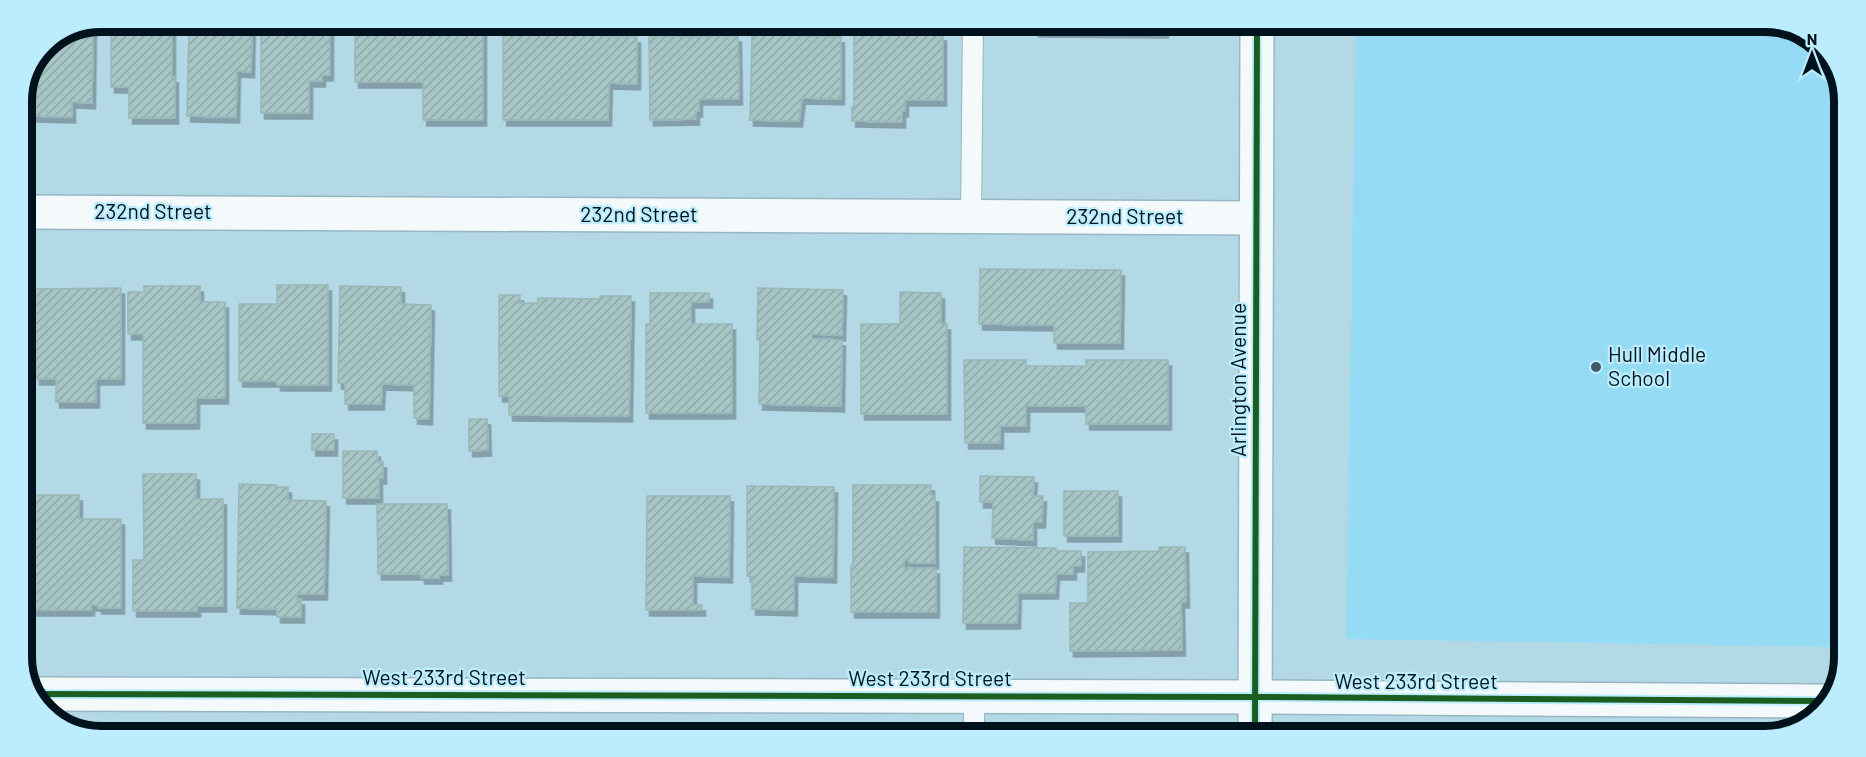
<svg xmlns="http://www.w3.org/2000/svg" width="1866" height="757" font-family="Barlow,sans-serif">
  <defs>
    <pattern id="building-hatch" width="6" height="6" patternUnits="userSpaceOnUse" patternTransform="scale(1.5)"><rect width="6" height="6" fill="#a6c5c4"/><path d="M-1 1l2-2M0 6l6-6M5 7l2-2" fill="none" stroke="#8da8a8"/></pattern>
    <filter id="shadow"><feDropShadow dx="3.5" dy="6" stdDeviation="0" flood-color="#0004"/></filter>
  </defs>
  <rect width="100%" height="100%" fill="#b4d9e6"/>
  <!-- built -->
  <polygon fill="#95dbf4" points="1356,25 1795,27 1829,53 1845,95 1839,647 1346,639"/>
  <!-- building -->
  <g fill="url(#building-hatch)" stroke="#98b7b7" stroke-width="1.5" filter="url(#shadow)">
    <polygon points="111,21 172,21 172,77 175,77 175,118 129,118 129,87 111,87"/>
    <polygon points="180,21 252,22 251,72 237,71 236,117 187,116 189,25 180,25"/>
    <polygon points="261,22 330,22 330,75 322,75 322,81 309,81 309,113 261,113"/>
    <polygon points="355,22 483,22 483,120 423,120 423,82 355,82"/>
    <polygon points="93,24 92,103 72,102 72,117 30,116 31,75 45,44"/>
    <polygon points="1035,24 1165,25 1165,32 1035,31"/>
    <polygon points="503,33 606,34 606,37 637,37 637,84 609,83 608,120 503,120"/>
    <polygon points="752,35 841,37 841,99 802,98 799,121 750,120"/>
    <polygon points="854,35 943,35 943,100 905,100 905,111 902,111 902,122 852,121 852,107 854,107"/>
    <polygon points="738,36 739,99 699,99 699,111 696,111 696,119 650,120 649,37"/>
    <polygon points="980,269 1121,270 1120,343 1054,343 1054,325 979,324"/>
    <polygon points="277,285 328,285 328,385 277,385 277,381 239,381 239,304 277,304"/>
    <polygon points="144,286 200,286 200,302 225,302 225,398 196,398 196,423 143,423 143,334 128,334 128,292 144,292"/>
    <polygon points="340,286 401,287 401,304 431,305 429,419 414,418 414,385 382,384 381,404 345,404 345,383 338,383"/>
    <polygon points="121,288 121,379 96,379 96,402 56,402 56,379 36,379 35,289"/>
    <polygon points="758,288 843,290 842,335 812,334 812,339 842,340 841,406 759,404 760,340 757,340"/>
    <polygon points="900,292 941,293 941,324 947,324 947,414 861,414 861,324 900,324"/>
    <polygon points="650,293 709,293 709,302 691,302 691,324 732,324 732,413 646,413 646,324 650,324"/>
    <polygon points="499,295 520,295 520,303 538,303 538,298 600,299 600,296 631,296 629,416 509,415 509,396 499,396"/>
    <polygon points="964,360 1026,360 1026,366 1086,366 1086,360 1168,360 1168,424 1086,424 1086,406 1026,406 1026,426 1000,426 1000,443 965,443"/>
    <polygon points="469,419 487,419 488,450 469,451"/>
    <rect x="312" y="434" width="22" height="16"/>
    <polygon points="343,451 377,451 378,462 383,462 383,478 379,478 379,498 343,498"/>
    <polygon points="143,474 196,474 196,499 223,499 223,606 197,606 197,611 133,611 133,560 144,560"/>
    <polygon points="980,476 1034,477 1033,496 1043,496 1042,522 1033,522 1033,540 992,538 993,502 980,502"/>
    <polygon points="239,484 276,485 276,487 288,487 288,500 326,501 324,594 297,594 297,599 301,599 301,617 277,617 277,609 237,608"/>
    <polygon points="853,485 931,485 931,496 935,496 935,563 909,563 909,560 904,560 904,568 936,568 936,612 851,612 851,565 853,565"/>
    <polygon points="747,486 834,487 833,577 794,576 794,610 752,609 752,577 747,576"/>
    <rect x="1064" y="491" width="54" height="45"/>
    <polygon points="33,495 79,495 79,519 121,519 121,608 98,608 98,605 91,605 91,610 33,610"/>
    <polygon points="647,496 730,496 729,577 693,576 693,605 702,605 702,610 646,610"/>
    <polygon points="377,504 447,504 448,575 439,575 439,578 421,578 421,574 378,574"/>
    <polygon points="964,547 1056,548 1056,551 1081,551 1081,566 1073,566 1073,574 1056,574 1055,593 1018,593 1017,623 963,623"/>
    <polygon points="1159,547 1185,547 1186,602 1181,602 1182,650 1070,651 1070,603 1088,603 1088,552 1159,551"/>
  </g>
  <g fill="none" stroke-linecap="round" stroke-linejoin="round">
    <defs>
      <g id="service">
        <polyline points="971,217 973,24"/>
        <polyline points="974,696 974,733"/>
      </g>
      <g id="minor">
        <polyline points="21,212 1256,218"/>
        <polyline points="33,694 1256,697 1827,701"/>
      </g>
      <polyline id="secondary" points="1255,734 1257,25"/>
    </defs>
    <!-- service casing -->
    <use href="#service" stroke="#96b7c2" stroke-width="22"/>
    <!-- minor casing -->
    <use href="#minor" stroke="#96b7c2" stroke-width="36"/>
    <!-- secondary casing -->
    <use href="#secondary" stroke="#96b7c2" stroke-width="36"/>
    <!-- service -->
    <use href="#service" stroke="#f4f9fb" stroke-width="20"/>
    <!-- minor -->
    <use href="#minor" stroke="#f4f9fb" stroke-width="33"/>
    <!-- secondary -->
    <use href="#secondary" stroke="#f4f9fb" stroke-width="33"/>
    <defs>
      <g id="cycleway">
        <polyline points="33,694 1256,697 1827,701"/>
        <polyline points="1255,734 1257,25"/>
      </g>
    </defs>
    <!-- cycleway casing -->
    <use href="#cycleway" stroke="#bcedff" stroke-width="10"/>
    <!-- cycleway -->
    <use href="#cycleway" stroke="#1b5e20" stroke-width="6"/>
  </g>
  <!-- markers -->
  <circle fill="#3f5863" stroke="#bcedff" stroke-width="2" cx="1596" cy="367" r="6"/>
  <g text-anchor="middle" stroke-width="4.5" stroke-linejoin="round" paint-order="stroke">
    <!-- street labels -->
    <g font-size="21" fill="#00131c" stroke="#bcedff">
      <text x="153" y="219">232nd Street</text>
      <text x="639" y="222">232nd Street</text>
      <text x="1125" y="224">232nd Street</text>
      <text transform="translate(1239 380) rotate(-90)" y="7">Arlington Avenue</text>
      <text x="444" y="685">West 233rd Street</text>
      <text x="930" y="686">West 233rd Street</text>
      <text x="1416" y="689">West 233rd Street</text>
    </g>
    <!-- poi labels -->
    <g font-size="21" fill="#00131c" stroke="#bcedff" text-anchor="start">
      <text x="1608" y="362">Hull Middle<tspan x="1608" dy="24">School</tspan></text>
    </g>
  </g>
  <!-- crop -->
  <path d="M0 0H1866V757H0ZM101 32H1765A69 69 0 0 1 1834 101V657A69 69 0 0 1 1765 726H101A69 69 0 0 1 32 657V101A69 69 0 0 1 101 32Z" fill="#bcedff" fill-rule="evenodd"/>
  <path fill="none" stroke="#00131c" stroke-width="8" d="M101 32H1765A69 69 0 0 1 1834 101V657A69 69 0 0 1 1765 726H101A69 69 0 0 1 32 657V101A69 69 0 0 1 101 32Z"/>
  <!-- north arrow -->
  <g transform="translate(1812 54)" stroke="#bcedff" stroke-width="4.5" paint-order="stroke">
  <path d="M0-4.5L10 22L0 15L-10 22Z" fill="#00131c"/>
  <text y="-9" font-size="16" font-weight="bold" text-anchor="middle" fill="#00131c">N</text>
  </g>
</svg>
